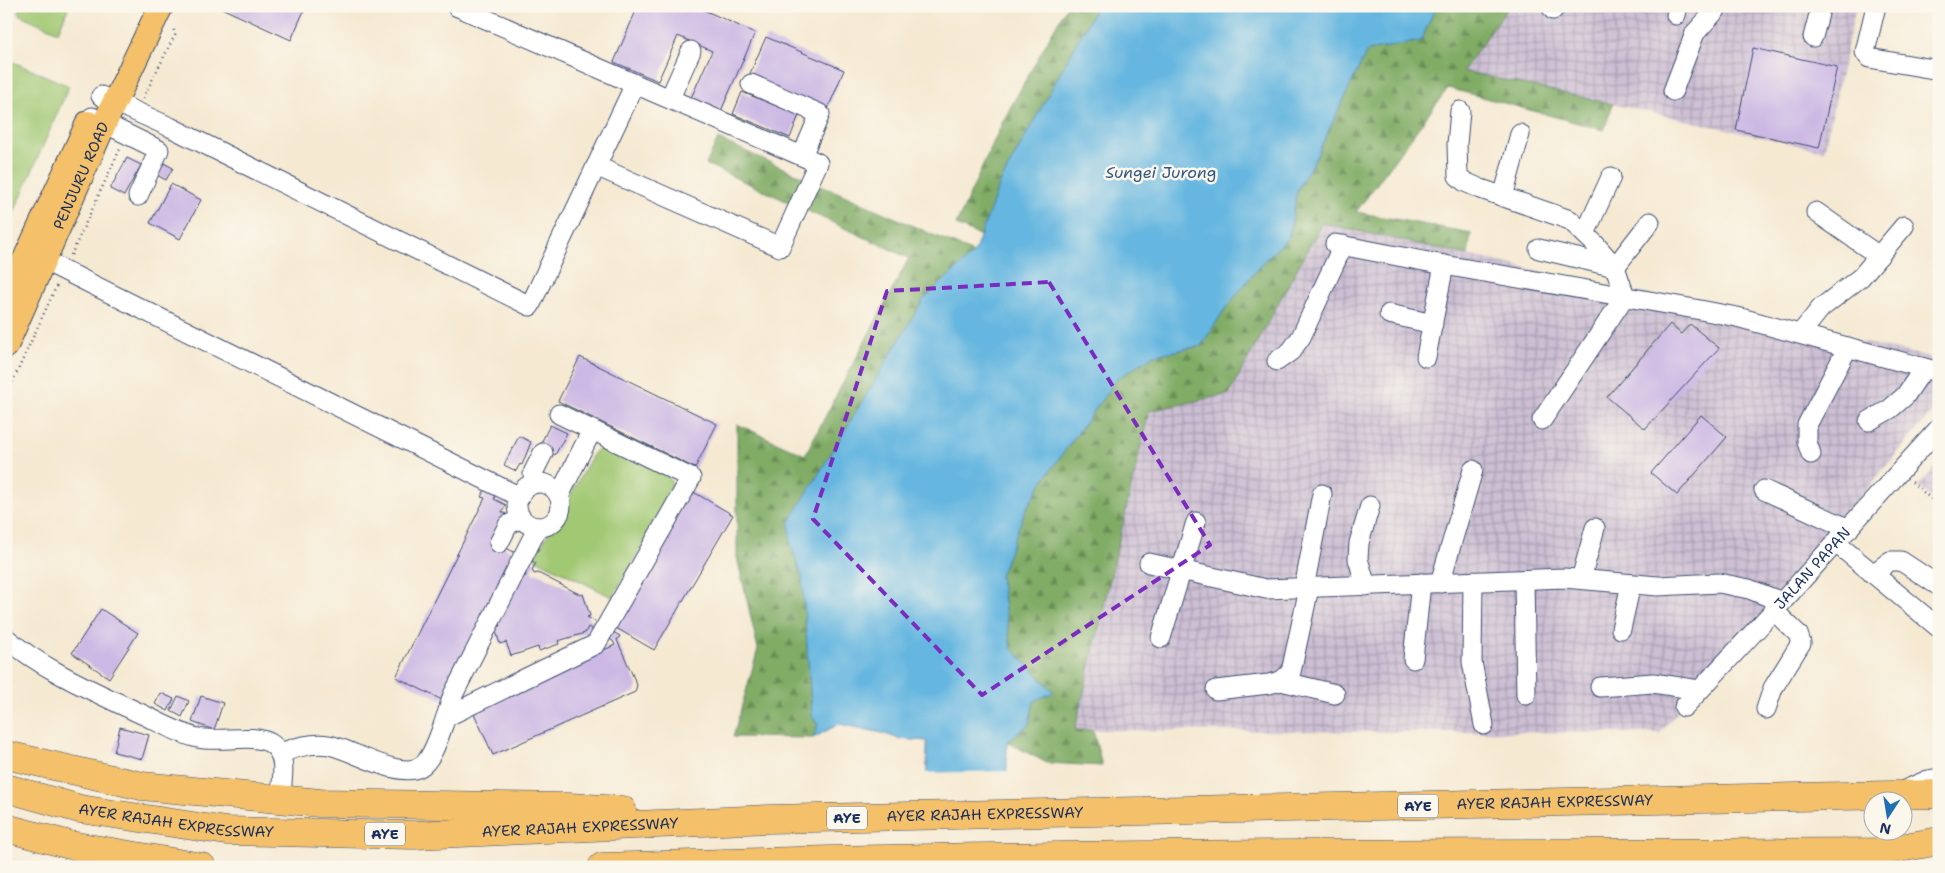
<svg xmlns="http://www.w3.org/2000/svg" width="1945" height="873" font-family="'Shantell Sans',sans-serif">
  <defs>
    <pattern id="industrial-grid" width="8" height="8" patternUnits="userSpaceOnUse" patternTransform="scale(1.25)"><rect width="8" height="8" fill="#ccbed3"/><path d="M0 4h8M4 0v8" fill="none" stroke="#a59bae"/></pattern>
    <pattern id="forest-firs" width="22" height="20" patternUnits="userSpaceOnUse" patternTransform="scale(1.25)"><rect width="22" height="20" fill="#80ac65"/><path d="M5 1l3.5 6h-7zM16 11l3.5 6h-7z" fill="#688c56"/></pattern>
  </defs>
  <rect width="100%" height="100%" fill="#fbf7ec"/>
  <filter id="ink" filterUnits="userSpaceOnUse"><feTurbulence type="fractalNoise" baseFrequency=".02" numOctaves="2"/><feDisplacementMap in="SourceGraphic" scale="10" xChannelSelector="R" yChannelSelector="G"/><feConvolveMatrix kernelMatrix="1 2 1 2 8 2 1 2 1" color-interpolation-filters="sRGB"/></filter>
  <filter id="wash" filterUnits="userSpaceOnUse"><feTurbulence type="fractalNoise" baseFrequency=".0096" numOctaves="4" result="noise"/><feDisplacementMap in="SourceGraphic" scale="20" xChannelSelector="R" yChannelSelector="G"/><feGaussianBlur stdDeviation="1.12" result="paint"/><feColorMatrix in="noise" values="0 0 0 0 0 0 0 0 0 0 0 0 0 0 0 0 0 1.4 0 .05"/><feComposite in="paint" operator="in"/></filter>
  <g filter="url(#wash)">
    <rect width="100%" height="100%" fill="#f5e9d2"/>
    <!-- industrial -->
    <g fill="url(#industrial-grid)">
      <polygon points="1509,6 1856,6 1824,151 1463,71"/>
      <polygon points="1322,223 1939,359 1939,404 1660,733 1075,730 1149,411 1229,394"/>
      <polygon points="1939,464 1939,504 1918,486"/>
    </g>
    <!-- green -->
    <g fill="#a1c873" stroke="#5e7c68">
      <polygon points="21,6 69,6 58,32 18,14"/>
      <polygon points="6,59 69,86 6,231"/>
      <path d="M604,447l9,2 54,27c5,5 6,10 6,18l-61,103 -78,-39 61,-107z"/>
    </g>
    <!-- forest -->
    <g fill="url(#forest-firs)" stroke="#4e6e62">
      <polygon points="1067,6 1097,6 1000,183 981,236 956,225 1004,119"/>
      <polygon points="1436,6 1509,6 1463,71 1613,104 1604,130 1448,88 1356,212 1471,233 1468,255 1322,223 1229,394 1149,411 1075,730 1093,730 1102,766 1047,763 1007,742 1029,724 1034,701 1054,692 1011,648 1000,576 1024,513 1042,482 1117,379 1154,355 1201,346 1225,309 1263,262 1289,237 1297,190 1315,159 1367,51 1421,41"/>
      <polygon points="718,139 974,253 924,299 791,546 802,577 812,716 818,725 813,738 733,737 758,649 737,557 737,424 805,455 909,258 706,164"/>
    </g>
    <!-- water -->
    <polygon fill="#65b6e0" stroke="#40729f" points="1097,6 1436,6 1421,41 1367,51 1315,159 1297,190 1289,237 1263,262 1225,309 1201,346 1154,355 1117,379 1042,482 1024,513 1000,576 1011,648 1054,692 1034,701 1029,724 1007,742 1006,861 926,861 927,741 899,739 882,733 839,724 813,738 818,725 812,716 802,577 791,546 789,523 924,299 974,253 1000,183"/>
    <!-- pier -->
    <polygon fill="#f5e9d2" points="1009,771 1008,861 924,861 924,773"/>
    <g id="blocks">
      <!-- building -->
      <g fill="#ccb8e4">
        <polygon points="217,6 306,6 291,40"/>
        <polygon points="638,6 695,6 755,33 721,111 691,98 712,51 678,36 658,81 614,62"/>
        <polygon points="766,37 844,70 827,111 748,78"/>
        <polygon points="1753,48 1837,67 1819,148 1736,130"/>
        <polygon points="742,92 799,115 790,138 733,114"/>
        <polygon points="127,158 141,165 124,196 110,189"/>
        <polygon points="158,160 173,168 166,180 151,172"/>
        <polygon points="171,184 201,200 180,239 150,223"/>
        <polygon points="1670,324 1681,334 1690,324 1719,348 1645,429 1607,397"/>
        <polygon points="580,357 717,424 695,468 558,401"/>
        <polygon points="1701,415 1727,437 1677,495 1651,473"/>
        <polygon points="550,425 567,433 555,455 539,447"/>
        <polygon points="519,436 531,442 522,465 520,464 516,471 504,465"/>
        <polygon points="486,488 496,493 494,499 506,505 502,512 506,514 492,541 536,563 532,570 534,574 538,573 581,595 583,594 590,616 587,617 620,636 617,640 637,685 635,692 493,755 472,709 615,645 613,641 588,627 585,633 558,641 559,644 539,651 538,647 511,656 506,642 500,644 495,628 501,626 499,621 522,577 526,576 525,569 442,700 396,677 485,498 481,497"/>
        <polygon points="690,490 733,515 654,650 611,625"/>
        <polygon points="101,609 138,633 109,678 72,653"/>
        <polygon points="161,693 174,699 168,711 155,704"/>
        <polygon points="178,696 189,701 182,717 171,711"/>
        <polygon points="201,696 223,703 214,730 192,722"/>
        <polygon points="120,727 149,735 142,759 114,752"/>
      </g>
    </g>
  </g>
  <g filter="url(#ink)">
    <use href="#blocks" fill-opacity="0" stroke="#3c4b6f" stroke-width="1"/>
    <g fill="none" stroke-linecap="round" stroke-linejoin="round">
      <defs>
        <g id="minor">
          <polyline points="1876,6 1865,52 1869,58 1939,70"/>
          <polyline points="1553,10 1555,6"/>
          <polyline points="1676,15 1678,6"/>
          <polyline points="1813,37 1821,6"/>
          <polyline points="751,84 820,114 802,156"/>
          <polyline points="1673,91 1695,33 1716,10 1717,6"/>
          <polyline points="101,96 170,127 530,306 635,84 456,6"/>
          <polyline points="670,98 691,51"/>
          <polyline points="1460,111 1457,144 1458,176 1465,182 1481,189 1570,220 1594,243 1615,267 1625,296 1542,420"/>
          <polyline points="92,117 159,150 138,196"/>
          <polyline points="596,166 780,247 818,163 635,84"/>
          <polyline points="1503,197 1520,134"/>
          <polyline points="1816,212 1879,256"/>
          <polyline points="1585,234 1611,177"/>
          <polyline points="1335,244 1444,265 1695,309 1737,317 1939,372"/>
          <polyline points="1539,249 1615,267 1650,222"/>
          <polyline points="33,255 520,497"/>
          <polyline points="1389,314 1433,324"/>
          <polyline points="1800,334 1821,308 1861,277 1904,226"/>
          <polyline points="1426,357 1444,265"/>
          <polyline points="1277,361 1291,351 1301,337 1343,245"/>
          <polyline points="1869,421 1890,409 1905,396 1924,368"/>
          <polyline points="1811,454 1807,442 1807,425 1848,347"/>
          <circle cx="539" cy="505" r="22"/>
          <polyline points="534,484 533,473 543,453"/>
          <polyline points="1764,490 1849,529"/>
          <polyline points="559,496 592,430"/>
          <polyline points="499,543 508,525 521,518"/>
          <polyline points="1836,543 1939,628"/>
          <polyline points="1149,563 1266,589 1564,578 1658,586 1719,583 1749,589 1782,602"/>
          <polyline points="1873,574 1890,561 1901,561 1939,586"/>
          <polyline points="1581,579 1595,528"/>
          <polyline points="1524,580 1526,695"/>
          <polyline points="1473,581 1472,662 1484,725"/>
          <polyline points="1440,583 1473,470"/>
          <polyline points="1366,586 1358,559 1359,543 1370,506"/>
          <polyline points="1304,588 1322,494"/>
          <polyline points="1621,629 1631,584"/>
          <path d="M6,638c38,32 85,52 129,73 21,9 41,22 63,27 21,5 56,-5 72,5 19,11 12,38 10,56"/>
          <polyline points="1161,638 1196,522"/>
          <polyline points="1413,659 1421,583"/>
          <polyline points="1281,681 1335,694"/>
          <polyline points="1600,687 1653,683 1699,690"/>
          <polyline points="1216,690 1269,684 1281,681 1291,672 1309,588"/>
          <path id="s1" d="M1684,707l98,-105 157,-174"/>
          <polyline points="1766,709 1773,688 1801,643 1798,634 1774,611"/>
          <polyline points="446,717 453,695 538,527"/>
          <path d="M280,753c15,-5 32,-11 49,-8 24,5 69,34 91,22 13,-7 21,-37 26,-50l150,-73 95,-166 -132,-64"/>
          <polyline points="1905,790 1928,780 1939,778"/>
        </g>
        <g id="major">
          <polyline points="6,300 88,123"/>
          <path id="s2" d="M6,346l99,-224 56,-116"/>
        </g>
        <g id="highway">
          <polyline points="6,755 142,786 320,803 569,807 622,810"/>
          <path id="s3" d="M6,788l74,21 146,22 188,4 355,-16 1170,-25"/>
          <polyline points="6,828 70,845 202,867"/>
          <path d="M602,867c425,-16 851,-13 1276,-15l61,-11"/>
        </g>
      </defs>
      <!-- minor casing -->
      <use href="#minor" stroke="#3c4b6f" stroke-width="21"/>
      <!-- major casing -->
      <use href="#major" stroke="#3c4b6f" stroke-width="26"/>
      <!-- highway casing -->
      <use href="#highway" stroke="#3c4b6f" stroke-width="29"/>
      <!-- path -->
      <g stroke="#3c4b6f" stroke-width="2.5" stroke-dasharray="1 4" stroke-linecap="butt">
        <polyline points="143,98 175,35 173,26"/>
        <polyline points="71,255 120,149"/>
        <polyline points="6,396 57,285"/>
        <polyline points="1912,482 1939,506"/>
      </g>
      <!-- minor -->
      <use href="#minor" stroke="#fff" stroke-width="19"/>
      <!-- major -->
      <use href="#major" stroke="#f4c16a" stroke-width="24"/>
      <!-- highway -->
      <use href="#highway" stroke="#f4c16a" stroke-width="28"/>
    </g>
  </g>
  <!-- marked area -->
  <path fill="none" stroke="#7b2cbf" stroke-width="4" stroke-dasharray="10 6" stroke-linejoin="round" d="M1049,282l161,263 -228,150 -169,-176 74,-228z"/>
  <g text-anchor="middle" stroke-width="5" stroke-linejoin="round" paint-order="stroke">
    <!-- shield labels -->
    <g fill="#fbf7ec" stroke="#5e6b89" stroke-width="1">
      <rect x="1398" y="794.5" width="40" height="23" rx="4"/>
      <rect x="827" y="806.5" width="40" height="23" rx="4"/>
      <rect x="365" y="822.5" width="40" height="23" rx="4"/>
    </g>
    <g font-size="14" font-weight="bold" fill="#1b2f5e">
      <text x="1418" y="811">AYE</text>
      <text x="847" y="823">AYE</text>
      <text x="385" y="839">AYE</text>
    </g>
    <!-- street labels -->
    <g font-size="15" fill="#1b2f5e" stroke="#fbf7ec">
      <text dy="5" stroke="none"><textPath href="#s2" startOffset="186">PENJURU ROAD</textPath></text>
      <text dy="5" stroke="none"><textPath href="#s1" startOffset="189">JALAN PAPAN</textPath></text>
      <text dy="5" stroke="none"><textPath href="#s3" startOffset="1554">AYER RAJAH EXPRESSWAY</textPath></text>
      <text dy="5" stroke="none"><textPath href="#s3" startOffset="984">AYER RAJAH EXPRESSWAY</textPath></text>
      <text dy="5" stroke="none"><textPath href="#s3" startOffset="174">AYER RAJAH EXPRESSWAY</textPath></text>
      <text dy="5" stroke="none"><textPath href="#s3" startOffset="579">AYER RAJAH EXPRESSWAY</textPath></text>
    </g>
    <!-- water labels -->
    <g font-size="16" font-style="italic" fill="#315885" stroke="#fbf7ec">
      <text x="1161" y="178">Sungei Jurong</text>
    </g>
  </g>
  <!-- margin -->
  <rect width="1945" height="873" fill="none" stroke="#fbf7ec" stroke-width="25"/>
  <!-- north arrow -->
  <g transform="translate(1888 816) rotate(192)"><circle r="24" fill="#fbf7ec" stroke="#a1a7b3"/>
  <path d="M0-4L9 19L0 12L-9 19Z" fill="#1f6fb2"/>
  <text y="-8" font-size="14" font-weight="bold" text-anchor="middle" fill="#1b2f5e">N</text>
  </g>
</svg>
